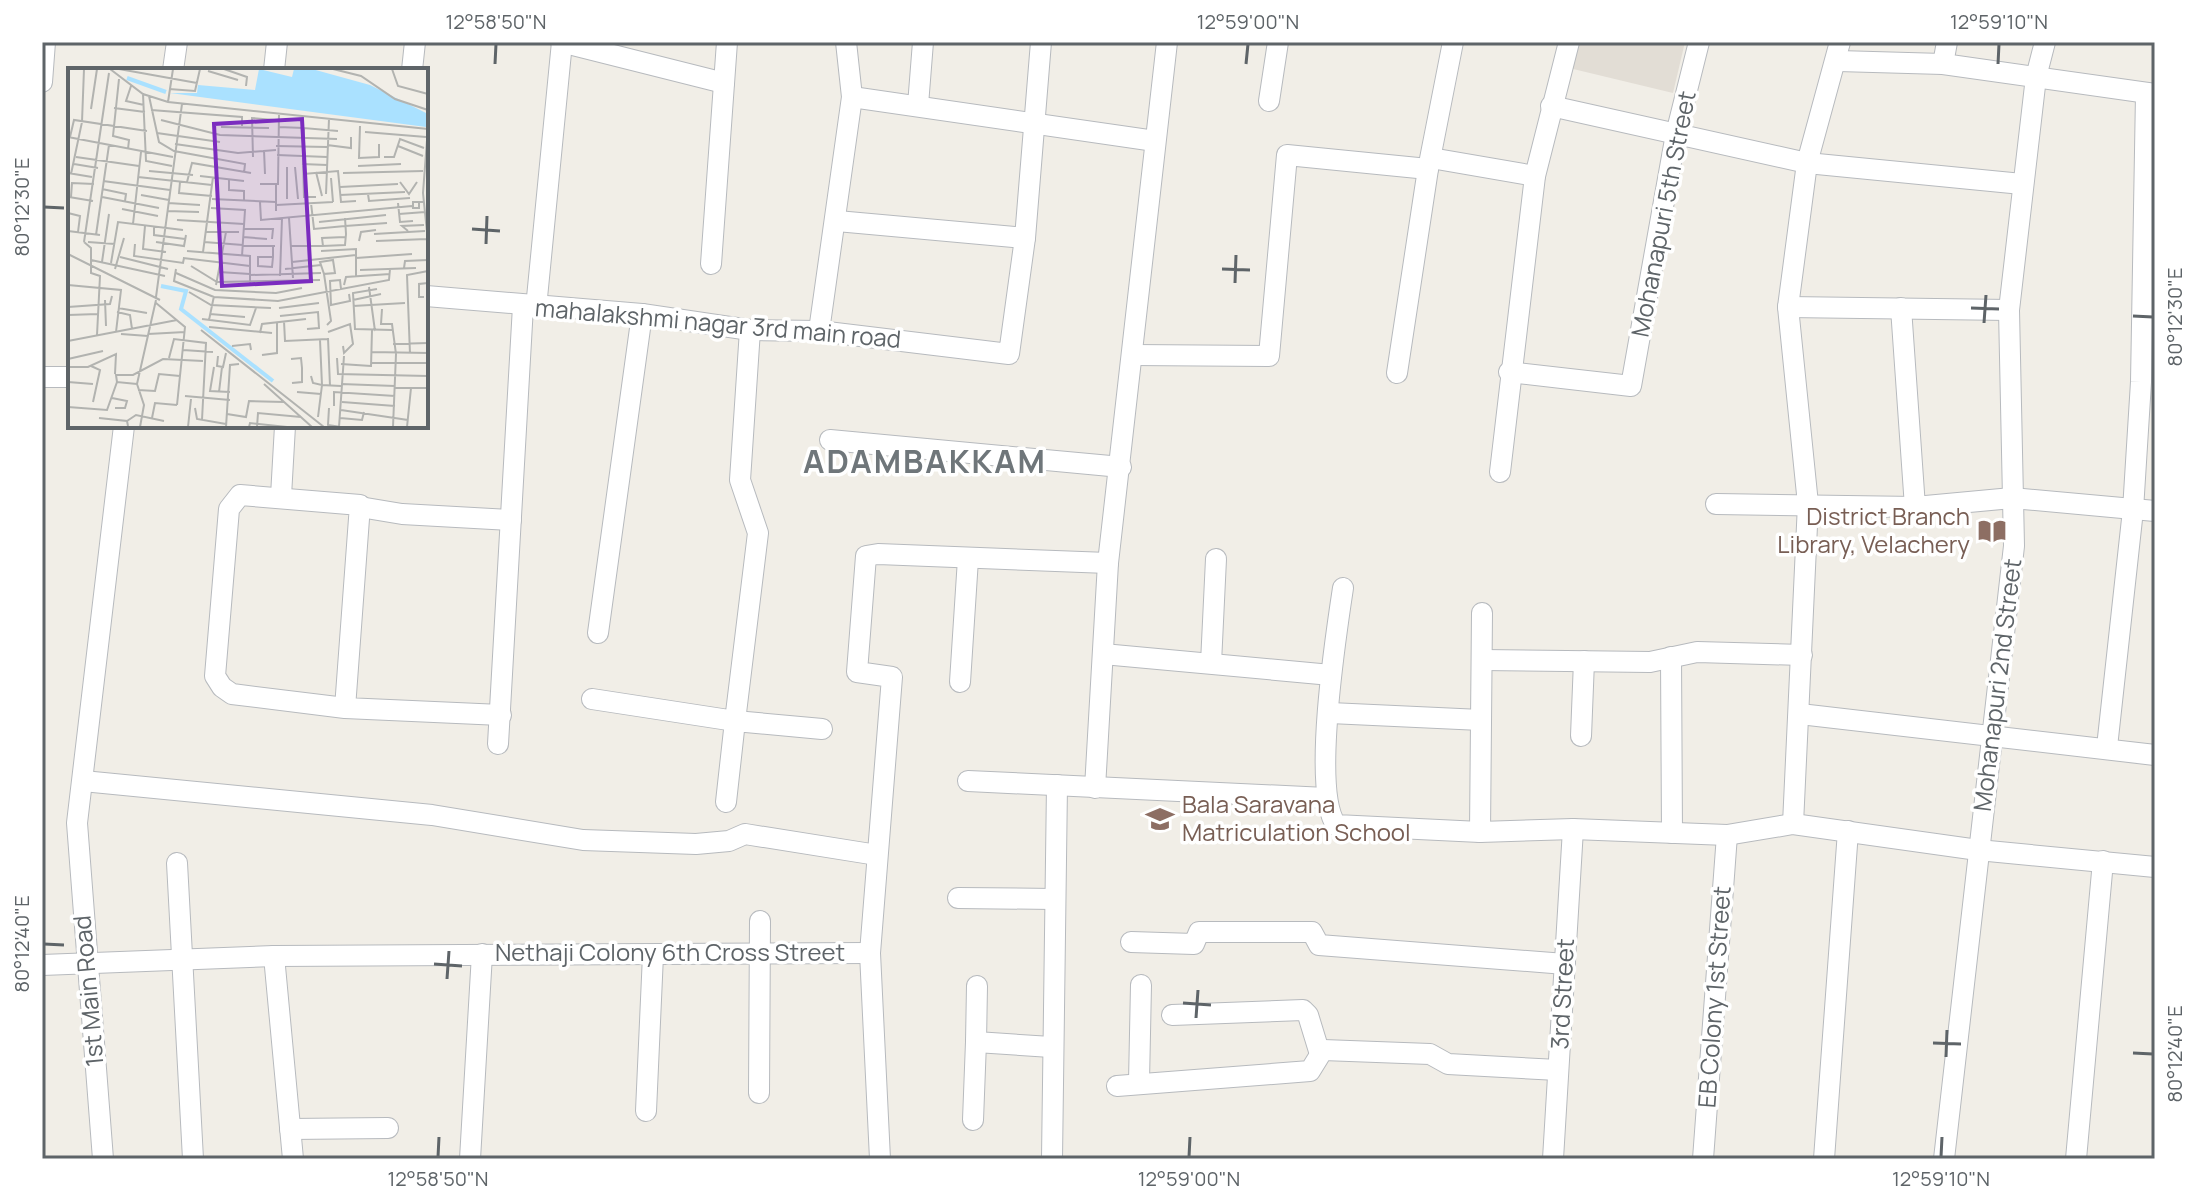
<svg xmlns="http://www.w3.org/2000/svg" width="2197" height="1201" font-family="Manrope,sans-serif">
  <rect width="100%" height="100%" fill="#f1eee7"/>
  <!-- education -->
  <polygon fill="#e2ddd5" points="1575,42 1685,42 1673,93 1569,68"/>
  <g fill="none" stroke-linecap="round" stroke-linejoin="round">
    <defs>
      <g id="street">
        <polyline points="561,42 724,83"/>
        <polyline points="1838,61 1943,64 2155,94"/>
        <polyline points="1943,64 1947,42"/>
        <polyline points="173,70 177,42"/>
        <polyline points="274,70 277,42"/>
        <polyline points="412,70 415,42"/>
        <polyline points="42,82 45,42"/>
        <polyline points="852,97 1155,141"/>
        <polyline points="1269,101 1278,42"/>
        <polyline points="918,105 923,42"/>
        <polyline points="1551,106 1807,163 2022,184"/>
        <polyline points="1431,158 1535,176"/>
        <polyline points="837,221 1025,238"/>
        <polyline points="711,264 727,42"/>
        <polyline points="426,296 642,314 750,330 819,331 1009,354 1025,238 1041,42"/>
        <polyline points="1788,307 2009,310"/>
        <polyline points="536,308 562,42"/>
        <polyline points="1901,308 1915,507"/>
        <polyline points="819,331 852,97 846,42"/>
        <polyline points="1132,355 1269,356 1287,155 1428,169"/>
        <polyline points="1509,372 1631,386 1676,134 1699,42"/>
        <polyline points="1397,373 1428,169 1453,42"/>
        <polyline points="42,377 70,377"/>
        <polyline points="830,440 1121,467"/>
        <polyline points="1500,472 1535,176 1569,42"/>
        <polyline points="281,496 285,426"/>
        <polyline points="1716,504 1915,507 2012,498 2155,511"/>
        <polyline points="360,507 402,514 511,520"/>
        <path d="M1343,588c-7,46 -31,202 -7,237l144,7 93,-3 154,6 66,-11 185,26 177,17"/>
        <polyline points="598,633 642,314"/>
        <polyline points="1103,654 1331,675"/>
        <polyline points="1671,657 1672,833"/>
        <polyline points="1482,660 1650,662 1697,652 1802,655"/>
        <polyline points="1211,663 1216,559"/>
        <polyline points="960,682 968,559"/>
        <polyline points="592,699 735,721 758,533 740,480 750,330"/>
        <polyline points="345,708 360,505 240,495 229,509 215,676 222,687 232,694 345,708 501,715"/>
        <polyline points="1330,713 1481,720"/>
        <polyline points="1800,714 2155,755"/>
        <polyline points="1581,736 1584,661"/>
        <polyline points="498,744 523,306"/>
        <polyline points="2107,747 2133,510 2141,382 2146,94"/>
        <polyline points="83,781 432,815 583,840 696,844 729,841 745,834 877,855"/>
        <polyline points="968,781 1326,798"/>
        <polyline points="1095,788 1108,563 1167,42"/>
        <polyline points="726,802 735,721 822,729"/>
        <polyline points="1793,824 1808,504 1788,307 1807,163 1840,42"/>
        <polyline points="1480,832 1482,613"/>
        <polyline points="177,863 193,1159"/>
        <polyline points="958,898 1054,899"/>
        <polyline points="1131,942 1194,944 1199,932 1312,932 1319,945 1565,964"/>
        <polyline points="274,956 293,1159"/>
        <polyline points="42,965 274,956 870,953"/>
        <polyline points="977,986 976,1042 1051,1047"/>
        <polyline points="1172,1015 1303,1010 1308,1015 1319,1051"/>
        <polyline points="1139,1082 1141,985"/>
        <polyline points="1117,1086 1310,1071 1323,1050 1430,1054 1448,1064 1558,1070"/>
        <polyline points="759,1093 760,921"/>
        <polyline points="646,1111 653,955"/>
        <polyline points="973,1120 976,1042"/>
        <polyline points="290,1129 388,1128"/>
        <polyline points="103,1159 77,823 124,426"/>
        <polyline points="470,1159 482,954"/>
        <polyline points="880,1159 870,953 892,677 857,672 866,556 878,554 1108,563"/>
        <polyline points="1052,1159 1057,785"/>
        <polyline points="1553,1159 1573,829"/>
        <polyline points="1703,1159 1727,835"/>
        <polyline points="1824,1159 1848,831"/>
        <polyline points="1944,1159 2014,546 2009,310 2036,77 2045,42"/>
        <polyline points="2076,1159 2103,861"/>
      </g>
    </defs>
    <!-- street casing -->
    <use href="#street" stroke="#b7babe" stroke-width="22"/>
    <!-- street -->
    <use href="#street" stroke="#fff" stroke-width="20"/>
  </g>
  <!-- ticks -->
  <path fill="none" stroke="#5e6468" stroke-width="3" d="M495,64l1,-20M1246,64l2,-20M1998,64l1,-20M44,207l20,1M472,229l28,2M486,244l1,-28M1222,269l28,1M1235,283l1,-28M1971,308l28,1M2133,316l20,1M1984,323l2,-28M44,944l20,1M434,964l28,2M447,979l2,-28M1183,1003l28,2M1196,1018l2,-28M1933,1043l28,1M2133,1053l20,1M1946,1057l1,-27M438,1157l1,-20M1189,1157l1,-20M1941,1157l1,-20"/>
  <!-- icons -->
  <defs>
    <symbol id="library-bare" viewBox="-9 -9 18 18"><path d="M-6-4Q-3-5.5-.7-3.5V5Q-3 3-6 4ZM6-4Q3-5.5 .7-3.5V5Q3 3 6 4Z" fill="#8d6e63" stroke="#fff" stroke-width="2.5" paint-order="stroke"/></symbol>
    <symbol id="school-bare" viewBox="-9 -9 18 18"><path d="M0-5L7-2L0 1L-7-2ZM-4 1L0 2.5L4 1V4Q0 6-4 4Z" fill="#8d6e63" stroke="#fff" stroke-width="2.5" paint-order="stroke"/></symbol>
  </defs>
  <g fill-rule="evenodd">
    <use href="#library-bare" x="1972" y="511" width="40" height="40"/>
    <use href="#school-bare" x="1140" y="799" width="40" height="40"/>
  </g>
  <g text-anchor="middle" stroke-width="7" stroke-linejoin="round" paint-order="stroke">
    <!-- street labels -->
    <g font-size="24" fill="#5e6468" stroke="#fff">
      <text transform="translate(1664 214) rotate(-79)" y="8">Mohanapuri 5th Street</text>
      <text transform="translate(718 324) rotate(5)" y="8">mahalakshmi nagar 3rd main road</text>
      <text transform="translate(1998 685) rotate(-83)" y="8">Mohanapuri 2nd Street</text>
      <text x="670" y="961">Nethaji Colony 6th Cross Street</text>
      <text transform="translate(89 991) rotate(-95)" y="8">1st Main Road</text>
      <text transform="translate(1563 994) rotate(-87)" y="8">3rd Street</text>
      <text transform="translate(1715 997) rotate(-86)" y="8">EB Colony 1st Street</text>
    </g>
    <!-- education labels -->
    <g font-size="24" fill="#785e54" stroke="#fff" text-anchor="end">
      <text x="1970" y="525">District Branch<tspan x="1970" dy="28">Library, Velachery</tspan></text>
      <text x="1182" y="813" text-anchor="start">Bala Saravana<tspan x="1182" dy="28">Matriculation School</tspan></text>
    </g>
    <!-- district labels -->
    <g font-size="32" font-weight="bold" letter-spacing="2" fill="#6f767a" stroke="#fff">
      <text x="925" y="473">ADAMBAKKAM</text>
    </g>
  </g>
  <!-- overview -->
  <g transform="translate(68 68)">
    <rect width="360" height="360" fill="#f1eee7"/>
    <path d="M191,1l33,8 2,-8h18l58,16 58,29 -2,13 -256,-34h27l1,-8 57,5z" fill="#aae1ff"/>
    <path fill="none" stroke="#aae1ff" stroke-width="4" d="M59,10l39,14M93,218l25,5 -5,18 92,72"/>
    <path fill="none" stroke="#b2b3b0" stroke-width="2" d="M42,1l33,25 25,8 260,27M51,1l78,14M156,1l23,8 -1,9M265,1l28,7 34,23 33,11M324,1l6,17 30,8M140,3l30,9M51,11l-6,57 16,4 -1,9M63,18l-5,15 18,4M101,21l26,2 5,-22M75,26l3,67 26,5M81,28l10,46 15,9 71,13 -1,9M100,34l5,-33M46,40l31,4M23,41l6,-40M83,42l91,7v9M93,52l59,15 117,4M292,58l-1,32 20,-1v-13M153,59l48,1M210,59l26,1M360,59l-5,66 5,49M297,64l61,5M89,65l63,9M0,69l105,20M2,69l4,-17 73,11M107,76l63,9 38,-3M259,77l24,3v-11M208,78l51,1M330,78l25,10M235,79l1,-19 34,3M196,82l1,24M209,87l50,2M235,88l1,41h12M8,89l63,9M185,89l-1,-39 34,3M316,89h10l6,-18 24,9M6,96l24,4M234,96l25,1M290,98l43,-2M219,99v32M227,99l3,32M81,103l44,4M248,104l6,24M0,105l24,4M275,105l80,-2M3,106l11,-52 2,-53M235,106l35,-3 3,31 15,-1M132,108l44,5M70,109l74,8M263,110l2,24M161,112v10l15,1v10M35,113l67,9M112,114l-1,11 33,3M119,114l5,-19 59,10M332,114l9,12 8,-12M192,116h18l1,-71M208,117v26M272,119l58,-3M34,121l24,5 -1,7M258,126l3,-75M300,126l1,7 41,-3M73,127l28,5M272,127l65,-3M1,129l24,4M3,129l1,-14 22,1M34,129l57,11M144,131l64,3M192,134l1,18 151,-14M351,134v6h-6v-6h10M100,135l32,2M243,135l3,26 31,-3M330,135l2,19 13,-1M208,137l57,-3M143,140l34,2 -3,46M54,141l36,7M99,143l32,1M0,145l12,3 -2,16M331,146l26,-2M221,150l4,60M277,150l1,16 -1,11 -22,1 -1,-8 23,-1M109,152l67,4M251,154l67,-7M65,156l8,-72M77,158l-2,23 23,3M277,158l42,-3M86,159v8l31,4M176,161h29l-1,10M0,163l32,4M340,163l-6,-5 22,-1M138,164h33M306,166l51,-3M28,167l13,-90M175,169l24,2M291,173l2,-9 15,-2M308,173l51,-2M16,174l25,-169M16,174l7,6v25l9,3 -3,59M20,174l27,2M88,174l28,4 2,-11M136,174l39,3M67,176l-1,12 49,7 1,-5M175,178h32M205,178v11l-1,10 -14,-1v-9h15M223,178h32M119,183l63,5v28M253,183l35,-2v28M135,184l10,-75M0,186l92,46M52,189l48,12M115,190l67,8M288,190l56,-4M23,192l74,16M34,194l7,-48M224,194l64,-7M43,195l7,-41 65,8M123,198l26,16 103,-2M336,200l1,-7 23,-1M47,201l9,-31M108,201l-2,12 40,16M217,201l36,-4M292,202l56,-2M151,204l31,2M108,205l39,17 61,3 26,-5M256,206l-4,-12 13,-2 2,13 -11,1 7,47 -4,4M182,207l71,-2M212,208l2,-58M0,217l53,5 -5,42M148,217l10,-53M276,217l2,-8 44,-3M301,219l6,44M273,221l-1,-9 -10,1 1,24 19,-4 -1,-7M309,221l-24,4 2,36 37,1M121,224l22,13 60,3M88,229l26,-193M146,229l64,4 111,-21 1,-11M356,229h-5v-13l9,-1M37,232l1,26M285,232l28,-6M88,235l29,24 -8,78M285,238l52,-3M0,239l42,-3 2,-8M50,240l29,5M211,240l40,-5M314,241l-1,15h11l4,30 -3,73M49,244l13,3 2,14M142,246l35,3M0,247l30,-1M212,248l38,-4 1,16 -12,1M134,251l48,6 6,-17M141,252l5,-24M216,253l1,20 43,-2M141,259l63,6M133,262l123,97M260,264l22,-8 3,20 -9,9 -1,-7M192,265l2,-9 44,-5M53,266l27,2M80,266l37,-2M260,270l2,48M252,272l2,45 19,1M0,273l109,-21M325,276l35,-1M164,278l18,-2 1,6M115,282l30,2M303,284l57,1M342,286l-3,-79 21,-4M194,287l15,-2v-30M150,288l-1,10 6,1 3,-14M101,290l5,-19 32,4 -4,77M269,290l1,16 90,2M0,291l35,-8M223,291l10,-1 1,10v14l-10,1M303,295h57M273,296l30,2M23,298l9,4 -7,32M0,299h20l28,-13 -1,20M146,299l-4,24 20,1M303,299l1,-37M243,308l2,7 9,2 -4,32M0,314l25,2M49,314l-1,-7h17l30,-16 40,2M196,316l48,43M273,316l54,2M327,320h33M70,322l17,1 4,-17 21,2M151,324l3,-25M229,324l24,2M117,328l45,4M44,330l15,3 -2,7h-10M274,334l53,4M266,338v-14l61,4M0,339l39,3 10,-28 20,2M127,340l2,11 29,5M261,340l-1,17 13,2M273,342l67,10M159,346l19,3 3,-16 35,1M31,350l28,3 1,5M84,350l3,-15 22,2M272,350l22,2 2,-8M59,353l9,-6 28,6M72,359l4,-22 -7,-21 19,-84M120,359l3,-28M158,359l4,-62 9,-1M181,359l1,-4 37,4M189,359l1,-14 43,4M271,359l5,-71M339,359l4,-39"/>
    <path fill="#7b2cbf" fill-opacity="0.15" stroke="#7b2cbf" stroke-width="4" d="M234,51l9,162 -89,5 -8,-162z"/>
    <rect width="360" height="360" fill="none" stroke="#5e6468" stroke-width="4"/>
  </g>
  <!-- border -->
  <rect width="2197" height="1201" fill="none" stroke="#ffffff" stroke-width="88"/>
  <rect x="44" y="44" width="2109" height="1113" fill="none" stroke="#5e6468" stroke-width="3"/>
  <g font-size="20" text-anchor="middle" fill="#5e6468">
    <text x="496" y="29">12°58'50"N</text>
    <text x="1248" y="29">12°59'00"N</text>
    <text x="1999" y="29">12°59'10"N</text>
    <text transform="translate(22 207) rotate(-90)" y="7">80°12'30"E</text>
    <text transform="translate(2175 317) rotate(-90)" y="7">80°12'30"E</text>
    <text transform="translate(22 944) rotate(-90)" y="7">80°12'40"E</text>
    <text transform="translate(2175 1054) rotate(-90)" y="7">80°12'40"E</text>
    <text x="438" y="1186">12°58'50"N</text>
    <text x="1189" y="1186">12°59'00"N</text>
    <text x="1941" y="1186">12°59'10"N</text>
  </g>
</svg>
